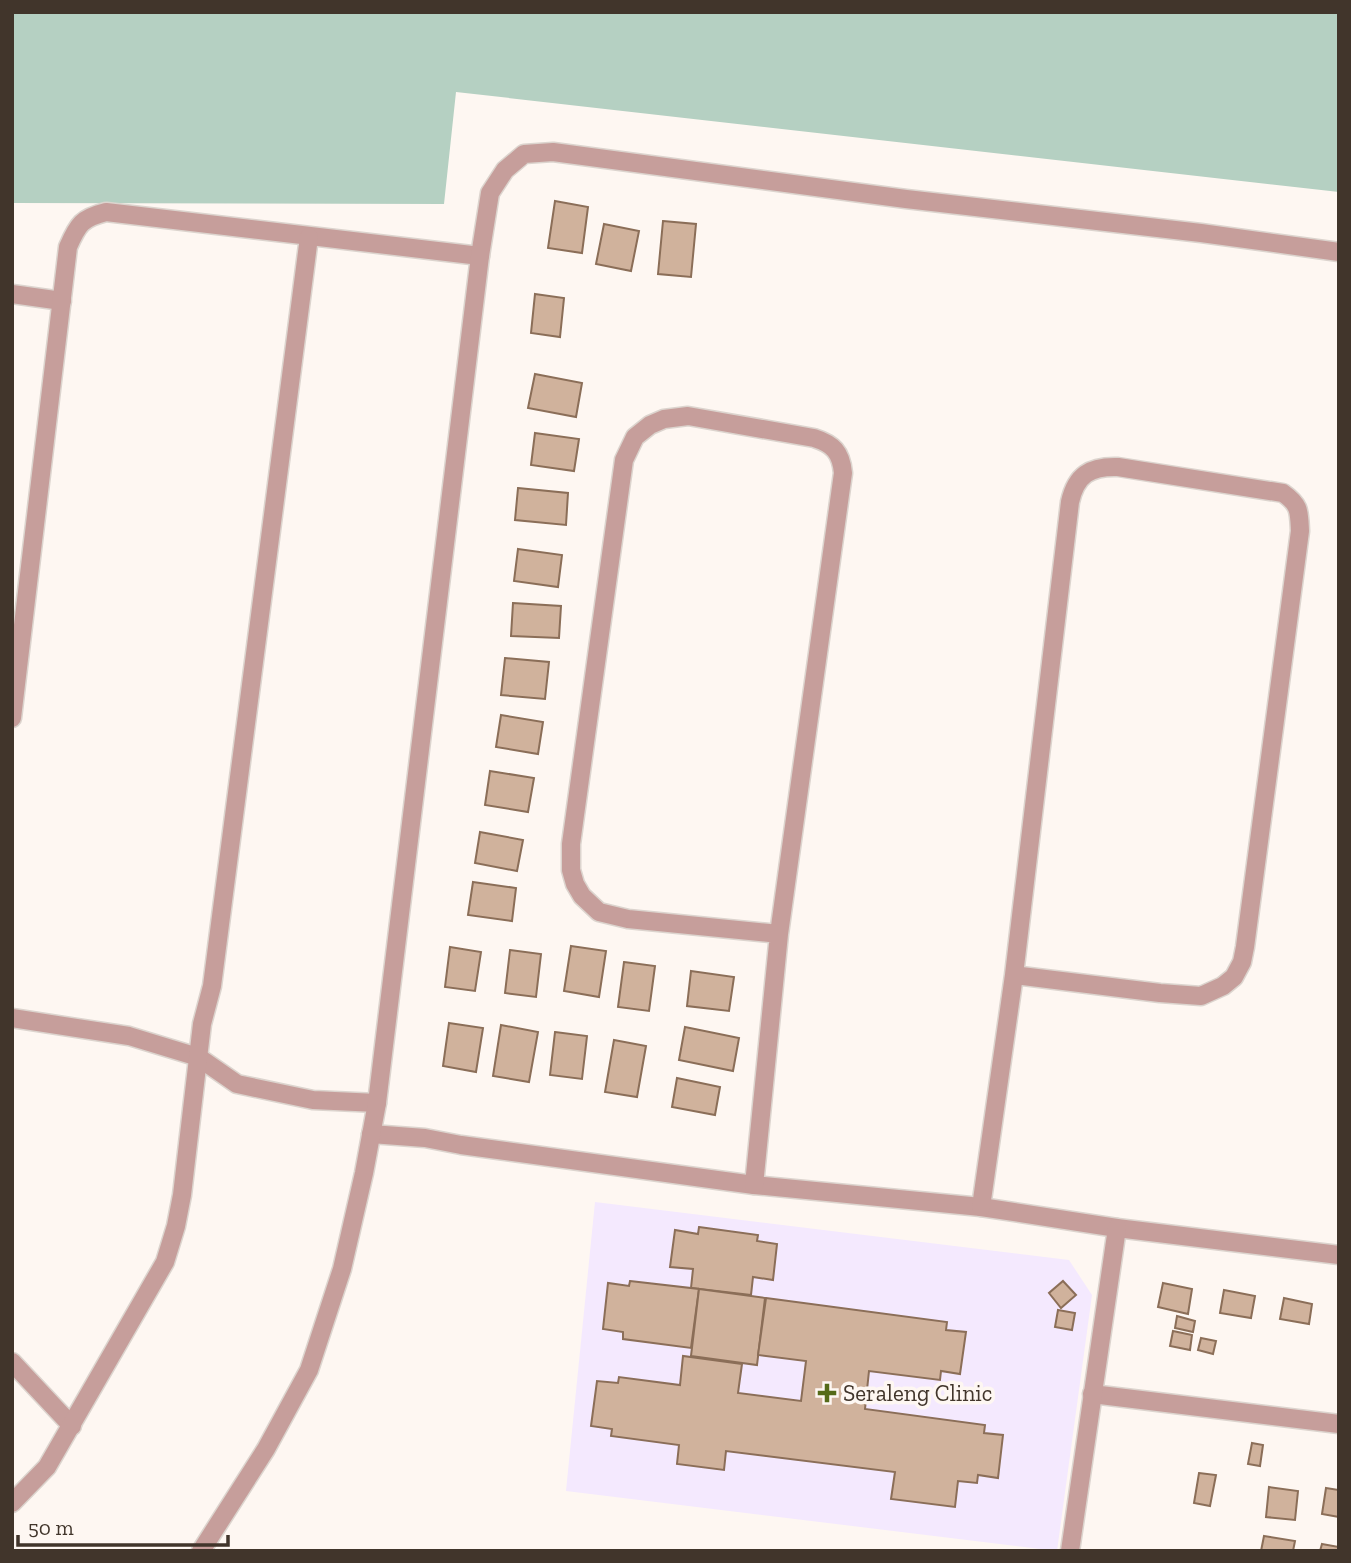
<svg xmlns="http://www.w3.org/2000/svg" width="1351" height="1563" font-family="'Zilla Slab',serif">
  <rect width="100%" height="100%" fill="#fef7f2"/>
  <!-- medical -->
  <polygon fill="#f4e9fe" points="595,1202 1069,1260 1092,1295 1057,1551 566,1491"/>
  <!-- green -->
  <polygon fill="#b5d0c2" points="12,12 1339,12 1339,192 456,92 444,204 12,203"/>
  <!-- building -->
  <g fill="#d0b29c" stroke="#8b6e58" stroke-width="2">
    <polygon points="555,201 588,207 582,253 548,248"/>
    <polygon points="663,221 696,224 691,277 658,274"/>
    <polygon points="604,224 639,231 631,271 596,264"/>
    <polygon points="535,294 564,298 560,337 531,333"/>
    <polygon points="535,374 582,383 576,417 528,408"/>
    <polygon points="535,433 579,439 574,471 531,465"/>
    <polygon points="518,488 568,493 566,525 515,520"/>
    <polygon points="518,549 562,555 558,587 514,581"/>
    <polygon points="513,603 561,606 559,638 511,636"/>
    <polygon points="505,658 549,662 545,699 501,695"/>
    <polygon points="501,715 543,722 538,754 496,747"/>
    <polygon points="490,771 534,778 528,812 485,805"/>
    <polygon points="480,832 523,840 517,871 475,863"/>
    <polygon points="473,882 516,888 512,921 468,915"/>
    <polygon points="571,946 606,951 599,997 564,991"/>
    <polygon points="450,947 481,952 475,991 445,987"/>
    <polygon points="510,950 541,954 536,997 505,993"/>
    <polygon points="624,962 655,966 649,1011 618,1007"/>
    <polygon points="691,971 734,977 729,1011 687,1006"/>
    <polygon points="449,1023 483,1028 476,1072 443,1066"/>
    <polygon points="501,1025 538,1032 529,1082 493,1076"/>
    <polygon points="685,1027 739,1038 733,1071 679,1060"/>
    <polygon points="555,1032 587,1036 582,1079 550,1075"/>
    <polygon points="614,1040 646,1046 637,1097 605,1092"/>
    <polygon points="677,1078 720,1087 715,1115 672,1107"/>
    <polygon points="699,1227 758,1235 757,1241 777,1244 773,1280 753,1277 751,1295 691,1288 693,1269 670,1267 675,1230 698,1234"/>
    <polygon points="630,1281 699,1289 691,1348 623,1339 623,1332 603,1329 608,1283 629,1286"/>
    <polygon points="1063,1281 1076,1295 1061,1308 1049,1293"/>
    <polygon points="1163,1283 1192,1289 1188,1314 1158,1307"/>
    <polygon points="699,1289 765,1298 757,1365 691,1356"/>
    <polygon points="1224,1290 1255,1296 1251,1318 1220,1313"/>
    <polygon points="766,1298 947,1322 946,1330 966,1332 960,1374 941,1371 940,1380 869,1371 865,1409 985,1425 984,1433 1003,1435 998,1478 978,1475 977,1483 958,1481 955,1507 891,1499 895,1472 726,1451 724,1470 677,1464 679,1445 611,1436 612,1429 591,1426 597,1381 618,1383 619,1377 680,1385 683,1356 742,1364 738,1393 801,1401 806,1361 758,1355"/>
    <polygon points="1284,1298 1312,1304 1309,1324 1280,1319"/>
    <polygon points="1058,1310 1075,1313 1072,1330 1055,1327"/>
    <polygon points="1177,1316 1195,1321 1193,1332 1175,1328"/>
    <polygon points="1173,1331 1192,1335 1190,1350 1170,1346"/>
    <polygon points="1201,1338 1216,1341 1213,1354 1198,1350"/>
    <polygon points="1252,1443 1263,1445 1260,1466 1248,1464"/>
    <polygon points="1199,1473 1216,1475 1210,1506 1194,1503"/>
    <polygon points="1269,1487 1298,1491 1295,1520 1266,1517"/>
    <polygon points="1326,1488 1339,1490 1339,1517 1322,1514"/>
    <polygon points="1264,1536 1295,1541 1293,1551 1261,1551"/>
    <polygon points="1322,1544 1339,1547 1339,1551 1320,1551"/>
  </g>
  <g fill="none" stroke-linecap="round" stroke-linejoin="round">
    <defs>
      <g id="street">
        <polyline points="12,294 62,301"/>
        <path d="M12,718l56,-471c10,-23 14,-29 38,-35l374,44"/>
        <polyline points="12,1018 129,1036 198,1057 237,1084 313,1100 377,1103"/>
        <polyline points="371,1134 425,1138 461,1145 754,1185 981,1207 1117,1228 1339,1255"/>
        <path d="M754,1185l25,-251 64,-461c-2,-21 -10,-29 -29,-35l-126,-22 -24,3 -14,6 -15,12 -11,23 -53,384v26l4,14 7,12 17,16 29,7 151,15"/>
        <path d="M981,1207l33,-232 56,-473c6,-27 20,-36 48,-35l165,26c17,12 16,18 17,38l-55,416 -3,15 -8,15 -11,9 -22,10 -41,-3 -146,-18"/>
        <polyline points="12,1362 72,1426"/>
        <polyline points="1092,1394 1339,1424"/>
        <polyline points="12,1503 47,1467 165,1262 176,1226 182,1195 202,1024 212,986 309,237"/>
        <polyline points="201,1551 266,1449 309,1370 342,1269 364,1173 377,1103 480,256 490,193 505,170 524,154 553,152 906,199 1201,233 1339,252"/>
        <polyline points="1070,1551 1117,1228"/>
      </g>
    </defs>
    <!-- street casing -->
    <use href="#street" stroke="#dcd4ce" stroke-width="21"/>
    <!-- street -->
    <use href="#street" stroke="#c69e9b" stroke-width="18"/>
  </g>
  <!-- markers -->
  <path fill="#556a18" stroke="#fef7f2" stroke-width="2.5" d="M823.5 1382.5h7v7h7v7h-7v7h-7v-7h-7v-7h7z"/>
  <g text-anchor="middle" stroke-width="7" stroke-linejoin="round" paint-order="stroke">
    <!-- poi labels -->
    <g font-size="23" fill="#41352b" stroke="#fef7f2" text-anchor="start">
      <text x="843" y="1401">Seraleng Clinic</text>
    </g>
  </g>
  <!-- border -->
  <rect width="1351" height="1563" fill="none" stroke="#41352b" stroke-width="28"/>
  <!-- scale -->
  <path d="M18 1535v10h210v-10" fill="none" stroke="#41352b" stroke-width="3.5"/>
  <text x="28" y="1535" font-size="21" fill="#41352b" stroke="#fef7f2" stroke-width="5" paint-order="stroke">50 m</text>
</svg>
